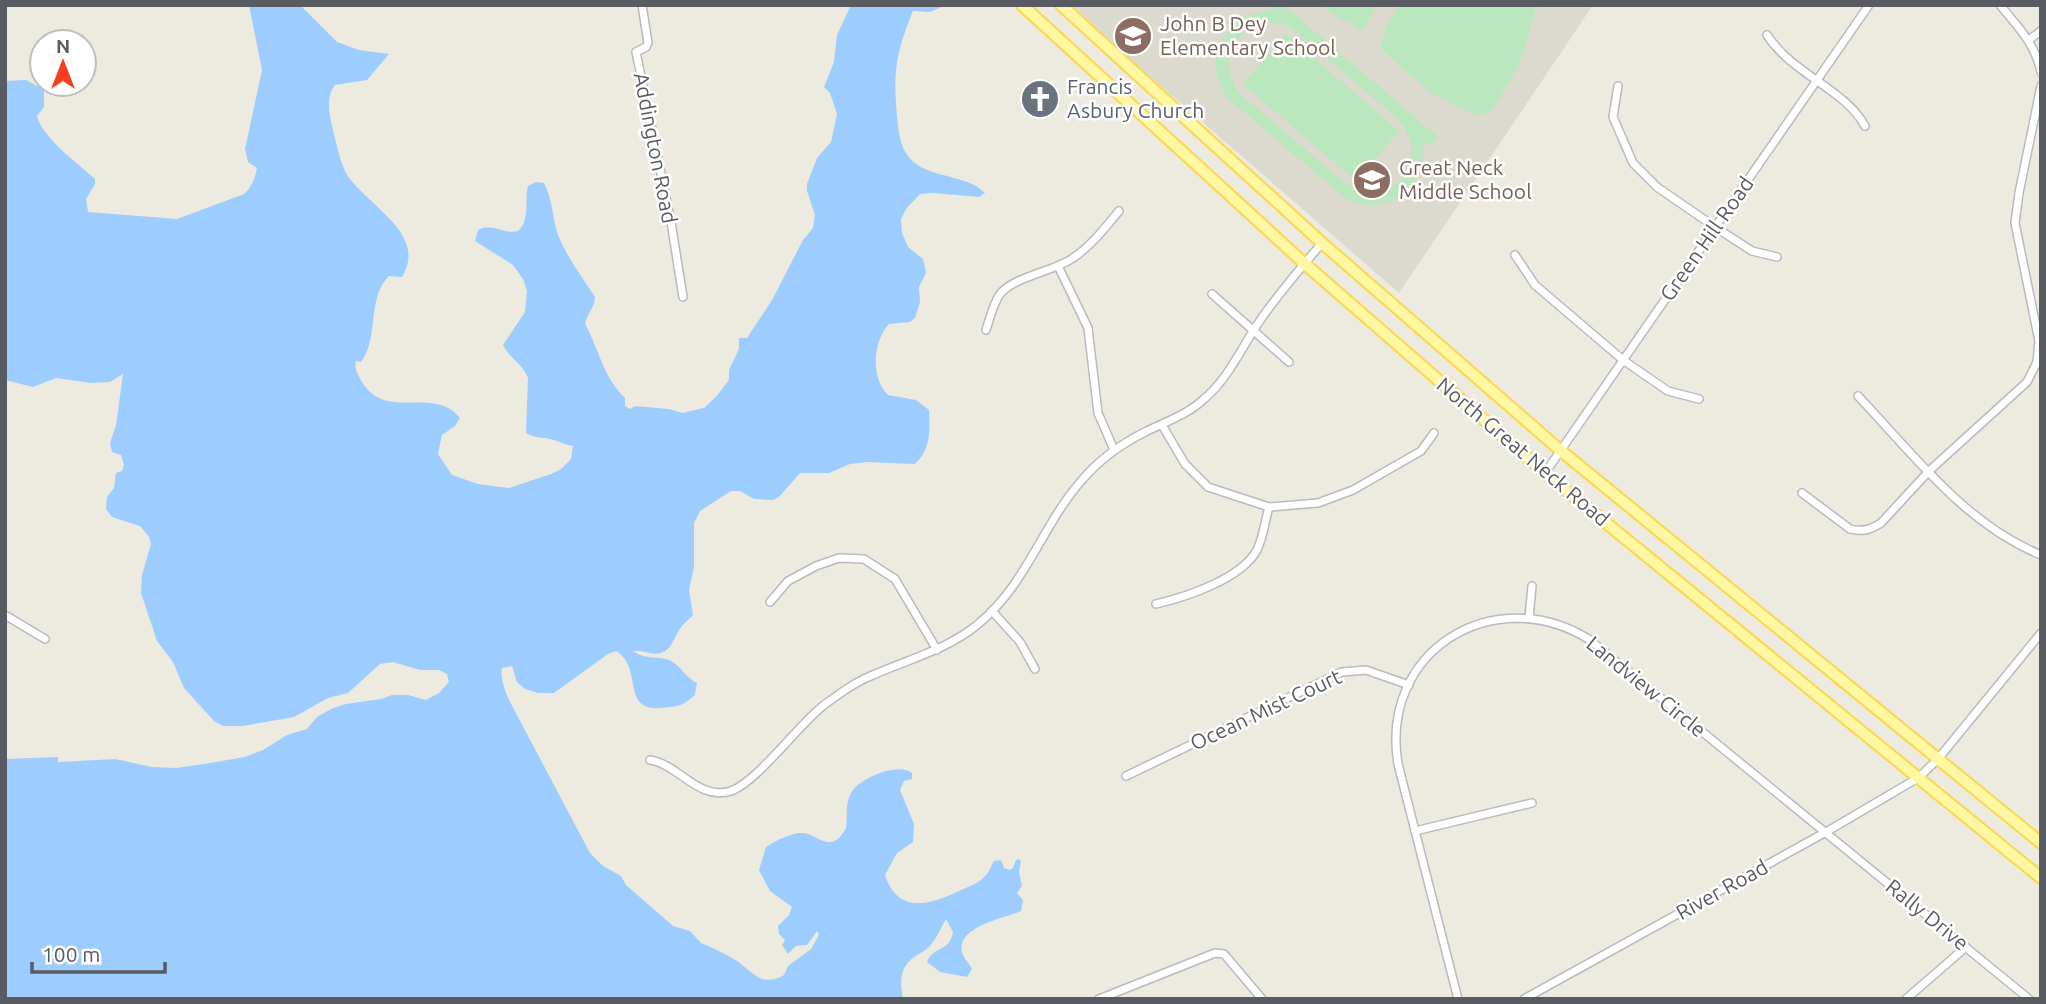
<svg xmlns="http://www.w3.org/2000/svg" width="2046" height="1004" font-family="Ubuntu,sans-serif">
  <rect width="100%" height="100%" fill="#edebdf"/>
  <!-- education -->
  <polygon fill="#dcdace" points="1072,5 1593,5 1399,293 1139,67"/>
  <!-- green -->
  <g fill="#bae7bd" fill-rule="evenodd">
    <path d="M1267,5h17l154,132 -8,9 -6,-4c1,33 -16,63 -53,63 -7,0 -15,-3 -22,-4l-122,-103 -7,-14 -5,-16 1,-14 6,-15 10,-14 13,-9 26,-6zM1267,22l16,2 11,6 105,90c34,45 -6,90 -55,62l-105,-89c-21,-33 -10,-61 28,-71z"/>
    <polygon points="1318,5 1377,5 1362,31"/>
    <polygon points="1399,5 1537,5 1519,66 1491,112 1475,115 1430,92 1380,48 1386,27"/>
    <polygon points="1286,34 1399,131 1356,181 1243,84"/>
  </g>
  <!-- water -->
  <path fill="#9dcdff" d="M249,5h51l37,37 22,8 30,4 -22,26 -32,5c-9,11 -6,28 -3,41 4,15 7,33 14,47 19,32 83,60 56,104l-13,-1c-23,23 -9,61 -28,86l-5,-1c-2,9 2,13 6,21 24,40 72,3 98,36l-5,8 -13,9 -4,19 14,21 26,9 31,4 42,-14 10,-5 10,-10 2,-13c-8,-1 -14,-5 -23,-7 -9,-2 -16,-1 -24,-6l2,-55c-5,-14 -19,-20 -25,-33l22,-33 2,-21 -4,-12 -10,-14 -38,-24 3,-11c15,-8 25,5 40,1 13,-12 6,-30 10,-45l8,-4 8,1c9,17 8,34 14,52 9,22 24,42 37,62 0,11 -8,16 -10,27 14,25 18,53 40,74v8l5,3 5,-3 34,3 13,4 22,-5 12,-11 13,-17v-10l10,-21v-11h8l25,-38 31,-60 10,-12 2,-13 -8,-24v-7l10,-26 14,-16 6,-28 -7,-21 -6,-6 10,-25 3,-27 14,-30h95l-16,7 -17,-1c-17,41 -20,62 -16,105 2,21 4,40 24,51 20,11 49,10 64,26l-6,4 -46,-4 -13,1 -14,15 -5,10 1,14 6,14 15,12 3,14 -7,14 1,15 -5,16 -5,4 -21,2c-17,19 -18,54 -1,71l28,5 13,10c1,19 2,40 -14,54l-48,-2 -17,2 -21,9h-29l-21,24 -6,3 -19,-1 -14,-8h-9l-31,20 -6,12v44l-5,23 4,25c-5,5 -12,11 -15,17 -5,8 -7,18 -17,21 -10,3 -18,-4 -28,-2 14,10 27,4 38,10 11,6 15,17 26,22l-2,12c-14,12 -16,11 -34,13 -41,3 -17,-40 -45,-57l-8,3 -54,39h-16l-13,-4 -8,-7 -5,-16 -10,2c-2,11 3,22 7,32l81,153 13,13 18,10 5,9 47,41 17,5 11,12c8,3 31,14 39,20 6,5 15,13 22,16 7,2 16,0 22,-4l4,-9 23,-17 8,-14 -2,-4 -10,14 -11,1 -8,8 -6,-9 3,-5 -6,-6 -1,-8 11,-11 3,-8 -22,-16 -11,-21 7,-23c9,-6 26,-15 37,-14 15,1 28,23 43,-5 2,-12 -2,-26 7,-38 9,-13 47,-28 59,-17v6l-8,2 -4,9 14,34 -1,18 -16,11 -12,22c13,39 43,30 72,17 10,-5 22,-8 29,-17 4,-4 5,-9 8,-14l7,-1 3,8 5,2 4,-2 3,-8 3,-1 2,2 -2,11 3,14 -5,7 6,7 -2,11c-16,7 -69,16 -58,44 2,5 7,9 9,14l-5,8 -27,-5 -13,-10c6,-16 23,-10 26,-30l-7,-13c-6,10 -9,20 -18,29 -5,4 -10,6 -14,9 -15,11 -14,26 -11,42h-898v-240l53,-2v5l57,-3 37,8 24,1 28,-4 41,-7 18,-7 24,-15 20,-6 10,-12 16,-9 13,-4 35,-5 11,-4h16l18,5 13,-7 10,-11 -2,-8 -8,-4h-19l-27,-8 -13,2 -32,29 -20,5 -34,19 -51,9h-20l-9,-5 -30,-33 -11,-26 -16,-21 -16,-48 1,-18 9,-31 -2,-7 -9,-11 -28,-9 -6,-8 1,-12 7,-9 2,-15 6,-2 2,-6 -3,-10 -9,-3 -2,-9 6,-18 7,-51 -13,8 -19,1 -35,-5 -23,9 -28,-7v-299l21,-1 18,9v18l-7,9c6,23 41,47 58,63v5l-9,15 2,13 89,7 67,-25c8,-7 11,-16 13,-26l-9,-6 -3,-13 17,-79z"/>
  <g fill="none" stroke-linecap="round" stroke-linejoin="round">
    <defs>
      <g id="street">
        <polyline points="642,5 648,43 646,47 636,52 671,222 683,297"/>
        <path d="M2000,5c18,22 35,38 41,67"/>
        <path d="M1767,35c25,39 78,54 98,91"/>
        <polyline points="2030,39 2041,31"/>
        <polyline points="1618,86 1613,117 1633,163 1657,187 1715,227 1752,251 1777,257"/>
        <polyline points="1515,255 1535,285 1623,360 1668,391 1699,399"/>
        <polyline points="1058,266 1088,328 1098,413 1114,450"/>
        <polyline points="1212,294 1289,362"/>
        <path d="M986,330c4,-12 7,-26 14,-36 15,-18 53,-22 73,-36 18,-12 32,-30 46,-47"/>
        <path d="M1858,396c55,58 107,128 183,159"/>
        <polyline points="1162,425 1185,464 1208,487 1269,507 1318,503 1353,490 1421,451 1434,433"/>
        <polyline points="1545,473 1869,5"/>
        <path d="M1802,493l48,36c12,3 20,1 31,-6l48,-52 98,-89 10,-20 2,-21 -24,-118 4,-30 22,-107"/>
        <polyline points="770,602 788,581 816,566 839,558 864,559 895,579 937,650"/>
        <path d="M1156,604c30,-7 85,-25 101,-54 6,-12 8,-29 12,-43"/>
        <polyline points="992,611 1020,642 1035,669"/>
        <polyline points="5,615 45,639"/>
        <polyline points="1529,618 1532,586"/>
        <path d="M650,760c30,5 48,41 81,31 26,-9 67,-66 93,-86 15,-11 31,-23 49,-30 36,-16 73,-25 104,-50 49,-39 65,-100 105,-145 17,-20 39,-36 63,-48 20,-10 42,-17 59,-33 25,-21 37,-51 55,-77 19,-28 41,-53 63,-79"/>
        <polyline points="1126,776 1342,672 1366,670 1409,685"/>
        <polyline points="1415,831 1532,803"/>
        <polyline points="1099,999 1215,953 1224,954 1262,999"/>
        <path d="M1458,999l-60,-235c-19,-113 96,-184 192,-124l439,359"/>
        <polyline points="1524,999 1826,832 1918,778 1938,759 2041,633"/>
        <polyline points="1906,999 1966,947"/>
      </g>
      <g id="primary">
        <polyline points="1022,5 1305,264 1545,473 2041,878"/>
        <polyline points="1061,5 1322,243 1560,450 2041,843"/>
      </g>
    </defs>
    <!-- street casing -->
    <use href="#street" stroke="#b8bac0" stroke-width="10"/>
    <!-- primary casing -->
    <use href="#primary" stroke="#fad74b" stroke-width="14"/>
    <!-- street -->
    <use href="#street" stroke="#fff" stroke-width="7"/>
    <!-- primary -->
    <use href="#primary" stroke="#fff7a2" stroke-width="10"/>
  </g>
  <!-- icons -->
  <defs>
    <symbol id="school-disc" viewBox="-11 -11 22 22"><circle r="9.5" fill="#8d6e63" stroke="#fff"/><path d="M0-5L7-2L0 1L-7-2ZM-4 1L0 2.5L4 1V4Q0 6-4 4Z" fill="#fff"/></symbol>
    <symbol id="church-disc" viewBox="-11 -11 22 22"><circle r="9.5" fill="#6b7280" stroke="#fff"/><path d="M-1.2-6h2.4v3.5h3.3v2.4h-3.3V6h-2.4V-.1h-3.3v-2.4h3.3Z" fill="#fff"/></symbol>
  </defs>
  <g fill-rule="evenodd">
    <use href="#school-disc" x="1111" y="14" width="44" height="44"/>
    <use href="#church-disc" x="1018" y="77" width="44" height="44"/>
    <use href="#school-disc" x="1350" y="158" width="44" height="44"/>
  </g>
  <g text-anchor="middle" stroke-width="5" stroke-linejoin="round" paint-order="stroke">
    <!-- education labels -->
    <g font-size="21" fill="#785e54" stroke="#fff" text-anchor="start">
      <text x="1160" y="31">John B Dey<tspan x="1160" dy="24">Elementary School</tspan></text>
      <text x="1399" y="175">Great Neck<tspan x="1399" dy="24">Middle School</tspan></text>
    </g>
    <!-- worship labels -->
    <g font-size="21" fill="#5b616d" stroke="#fff" text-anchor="start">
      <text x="1067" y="94">Francis<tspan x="1067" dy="24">Asbury Church</tspan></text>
    </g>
    <!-- street labels -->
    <g font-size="21" fill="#585c62" stroke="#fff">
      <text transform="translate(655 148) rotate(79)" y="7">Addington Road</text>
      <text transform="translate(1707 239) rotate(-55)" y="7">Green Hill Road</text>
      <text transform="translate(1523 452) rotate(40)" y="7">North Great Neck Road</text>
      <text transform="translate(1646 687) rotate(39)" y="7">Landview Circle</text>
      <text transform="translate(1266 710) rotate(-25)" y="7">Ocean Mist Court</text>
      <text transform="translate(1722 890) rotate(-29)" y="7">River Road</text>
      <text transform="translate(1927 915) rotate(39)" y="7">Rally Drive</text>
    </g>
  </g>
  <!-- border -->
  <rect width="2046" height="1004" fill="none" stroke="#585c62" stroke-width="14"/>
  <!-- north arrow -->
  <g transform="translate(63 63)"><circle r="33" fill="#ffffff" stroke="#bcbec0" stroke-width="2"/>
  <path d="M0-5L12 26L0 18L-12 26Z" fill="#f4401f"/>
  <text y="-10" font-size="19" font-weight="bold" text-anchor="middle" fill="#585c62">N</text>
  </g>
  <!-- scale -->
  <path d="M32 962v10h133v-10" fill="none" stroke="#585c62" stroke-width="3.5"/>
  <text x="42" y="962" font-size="21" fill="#585c62" stroke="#ffffff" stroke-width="5" paint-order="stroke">100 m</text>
</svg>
